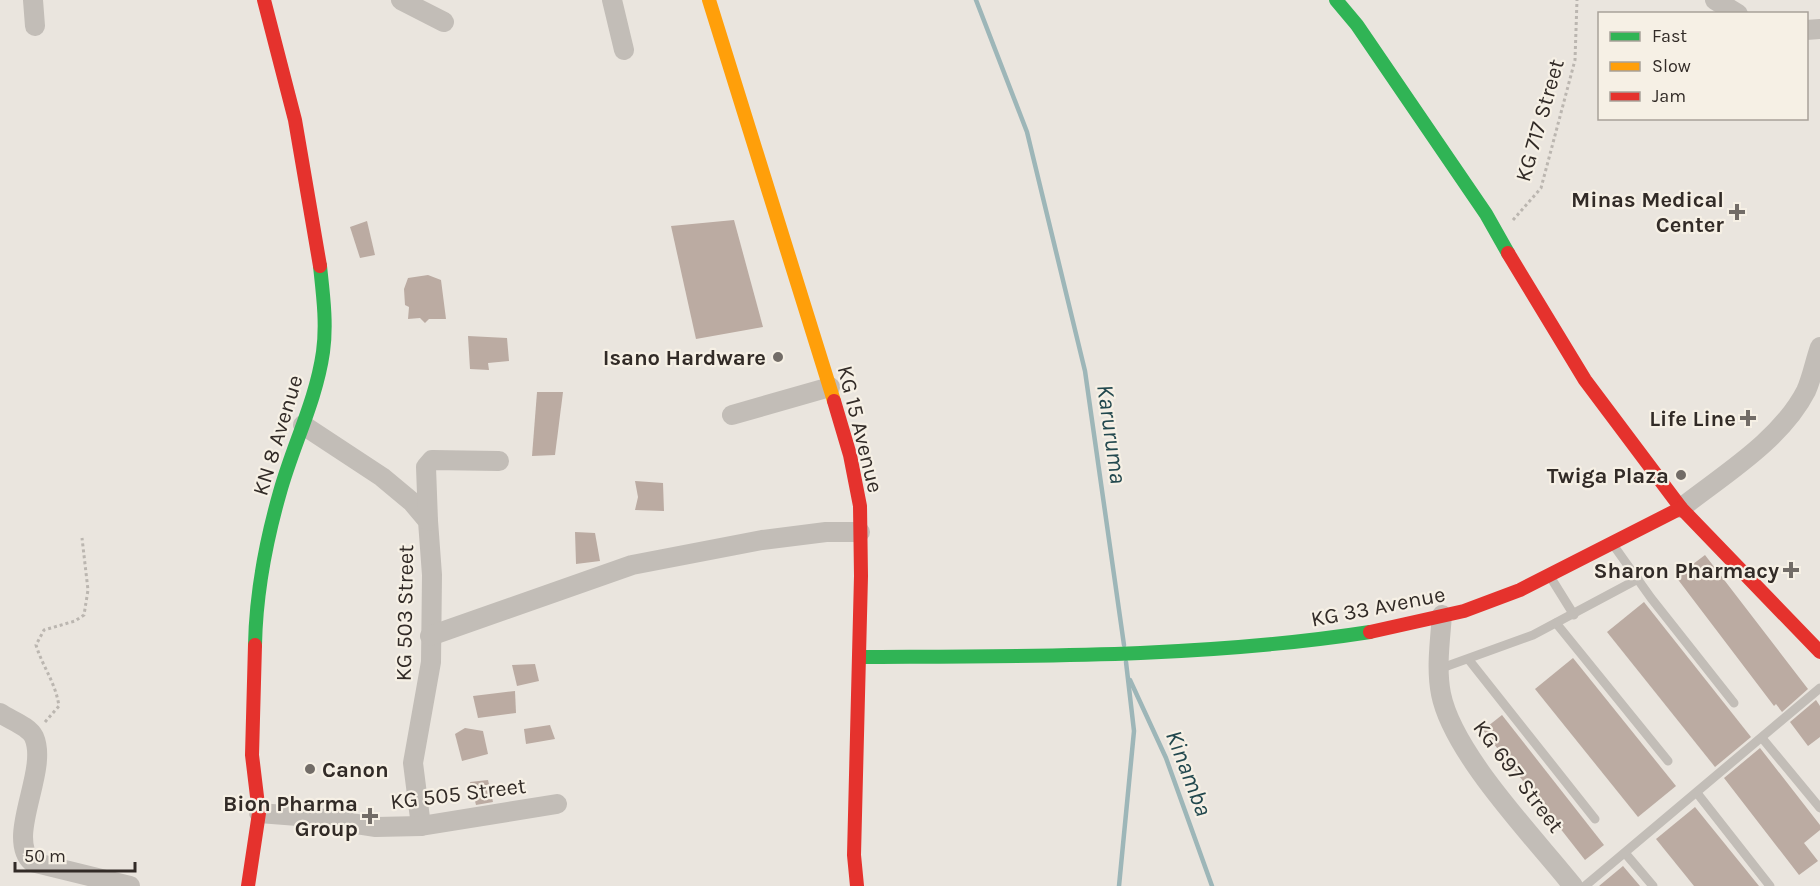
<svg xmlns="http://www.w3.org/2000/svg" width="1820" height="886" font-family="Karla,sans-serif">
  <rect width="100%" height="100%" fill="#eae5de"/>
  <g fill="none" stroke-linecap="round" stroke-linejoin="round">
    <!-- stream -->
    <g stroke="#9db6b8" stroke-width="4.5">
      <polyline points="976,0 1027,132 1085,371 1124,645"/>
      <polyline points="1130,680 1166,758 1212,886"/>
      <polyline points="1119,886 1134,731 1126,662"/>
    </g>
  </g>
  <!-- building -->
  <g fill="#bbaba2">
    <polygon points="734,220 763,327 696,339 671,226"/>
    <polygon points="367,221 375,255 360,258 350,227"/>
    <polygon points="428,275 441,280 446,319 429,319 425,323 420,318 408,319 409,307 405,305 404,289 408,278"/>
    <polygon points="468,336 507,338 509,361 488,363 489,370 470,369"/>
    <polygon points="537,392 563,392 555,455 532,456"/>
    <polygon points="635,481 663,483 664,511 635,510 638,497"/>
    <polygon points="575,532 595,533 600,561 576,564"/>
    <polygon points="1705,555 1808,689 1782,712 1776,704 1774,706 1676,577"/>
    <polygon points="1644,602 1751,737 1715,767 1607,632"/>
    <polygon points="1573,658 1676,786 1638,817 1535,689"/>
    <polygon points="535,664 539,681 517,686 512,665"/>
    <polygon points="515,691 516,713 478,718 473,696"/>
    <polygon points="1816,700 1820,706 1820,737 1808,746 1790,722"/>
    <polygon points="1502,715 1604,845 1585,860 1483,730"/>
    <polygon points="550,725 555,739 526,744 524,729"/>
    <polygon points="465,728 483,731 488,754 462,761 455,734"/>
    <polygon points="1760,748 1820,825 1820,830 1804,843 1818,861 1799,875 1724,778"/>
    <polygon points="488,780 493,802 476,805 470,782"/>
    <polygon points="1695,807 1759,886 1694,886 1656,839"/>
    <polygon points="1623,866 1640,886 1599,886"/>
  </g>
  <g fill="none" stroke-linecap="round" stroke-linejoin="round">
    <!-- path -->
    <g stroke="#bbb6b0" stroke-width="3" stroke-dasharray="3 3" stroke-linecap="butt">
      <polyline points="1513,220 1541,188 1575,60 1577,0"/>
      <path d="M45,722l14,-16c-4,-25 -16,-38 -23,-61l8,-15 31,-9 9,-6 4,-25 -6,-52"/>
    </g>
    <!-- lane -->
    <g stroke="#c2bdb7" stroke-width="9">
      <polyline points="1614,546 1651,598 1734,703"/>
      <polyline points="1551,578 1574,615"/>
      <polyline points="1556,623 1668,761"/>
      <polyline points="1469,660 1595,819"/>
      <polyline points="1439,669 1533,635 1638,579"/>
      <polyline points="1762,738 1820,808"/>
      <polyline points="1697,793 1770,886"/>
      <polyline points="1625,853 1653,886"/>
      <polyline points="1585,886 1820,688"/>
    </g>
    <!-- street -->
    <g stroke="#c2bdb7" stroke-width="20">
      <polyline points="33,0 35,26"/>
      <polyline points="401,0 444,22"/>
      <polyline points="612,0 624,50"/>
      <polyline points="1715,0 1738,14"/>
      <polyline points="1806,30 1820,29"/>
      <polyline points="732,415 830,387"/>
      <polyline points="303,425 382,477 412,502 428,521 432,575 431,662 413,763 421,826"/>
      <path d="M1681,508c42,-33 100,-68 125,-117 6,-13 9,-30 14,-44"/>
      <polyline points="428,521 426,467 432,460 499,461"/>
      <path d="M1442,615c-2,26 -6,54 -1,79 12,60 93,143 132,192"/>
      <polyline points="430,636 632,565 762,540 826,532 860,532"/>
      <path d="M0,713c10,7 29,13 34,24 15,34 -29,100 -2,125l98,24"/>
      <polyline points="259,813 311,817 376,827 421,826 557,804"/>
    </g>
    <!-- fast -->
    <g stroke="#30b455" stroke-width="14">
      <polyline points="1336,0 1357,25 1486,214 1508,253"/>
      <path d="M255,645c1,-51 11,-104 25,-153 13,-47 36,-91 43,-140 4,-28 0,-58 -3,-86"/>
      <path d="M860,657c170,-1 342,1 510,-25"/>
    </g>
    <!-- slow -->
    <polyline stroke="#ff9f0a" stroke-width="14" points="709,0 834,401"/>
    <!-- jam -->
    <g stroke="#e5322d" stroke-width="14">
      <polyline points="264,0 295,120 320,266"/>
      <polyline points="1508,253 1585,380 1681,508"/>
      <polyline points="834,401 850,455 860,506 861,576 854,855 857,886"/>
      <polyline points="1370,632 1464,611 1520,590 1681,508 1820,652"/>
      <polyline points="248,886 259,813 252,755 255,645"/>
    </g>
  </g>
  <!-- markers -->
  <g fill="#726c67" stroke="#f6f0e5" stroke-width="2">
    <path d="M1734 203h6v6h6v6h-6v6h-6v-6h-6v-6h6z"/>
    <circle cx="778" cy="357" r="6"/>
    <path d="M1745 409h6v6h6v6h-6v6h-6v-6h-6v-6h6z"/>
    <circle cx="1681" cy="475" r="6"/>
    <path d="M1788 561h6v6h6v6h-6v6h-6v-6h-6v-6h6z"/>
    <circle cx="310" cy="769" r="6"/>
    <path d="M367 807h6v6h6v6h-6v6h-6v-6h-6v-6h6z"/>
  </g>
  <g text-anchor="middle" stroke-width="4.5" stroke-linejoin="round" paint-order="stroke">
    <!-- street labels -->
    <g font-size="22" fill="#322b27" stroke="#f6f0e5">
      <text transform="translate(1539 120) rotate(-74)" y="8">KG 717 Street</text>
      <text transform="translate(861 429) rotate(76)" y="8">KG 15 Avenue</text>
      <text transform="translate(277 435) rotate(-73)" y="8">KN 8 Avenue</text>
      <text transform="translate(1378 606) rotate(-11)" y="8">KG 33 Avenue</text>
      <text transform="translate(404 613) rotate(-89)" y="8">KG 503 Street</text>
      <text transform="translate(1519 776) rotate(53)" y="8">KG 697 Street</text>
      <text transform="translate(458 793) rotate(-7)" y="8">KG 505 Street</text>
    </g>
    <!-- poi labels -->
    <g font-size="22" font-weight="bold" fill="#322b27" stroke="#f6f0e5" text-anchor="end">
      <text x="1724" y="207">Minas Medical<tspan x="1724" dy="25">Center</tspan></text>
      <text x="766" y="365">Isano Hardware</text>
      <text x="1736" y="426">Life Line</text>
      <text x="1669" y="483">Twiga Plaza</text>
      <text x="1779" y="578">Sharon Pharmacy</text>
      <text x="322" y="777" text-anchor="start">Canon</text>
      <text x="358" y="811">Bion Pharma<tspan x="358" dy="25">Group</tspan></text>
    </g>
    <!-- water labels -->
    <g font-size="24" font-style="italic" fill="#22484e" stroke="#f6f0e5">
      <text transform="translate(1112 434) rotate(82)" y="8">Karuruma</text>
      <text transform="translate(1189 773) rotate(69)" y="8">Kinamba</text>
    </g>
  </g>
  <!-- legend -->
  <rect x="1598" y="12" width="210" height="108" fill="#f6f0e5" stroke="#a8a199" stroke-width="1.5"/>
  <rect x="1610" y="32" width="30" height="9" fill="#30b455" stroke="#a8a199" stroke-width="1.5"/>
  <text x="1652" y="42" font-size="18" fill="#322b27">Fast</text>
  <rect x="1610" y="62" width="30" height="9" fill="#ff9f0a" stroke="#a8a199" stroke-width="1.5"/>
  <text x="1652" y="72" font-size="18" fill="#322b27">Slow</text>
  <rect x="1610" y="92" width="30" height="9" fill="#e5322d" stroke="#a8a199" stroke-width="1.5"/>
  <text x="1652" y="102" font-size="18" fill="#322b27">Jam</text>
  <!-- scale -->
  <path d="M15 862v9h120v-9" fill="none" stroke="#322b27" stroke-width="3"/>
  <text x="24" y="862" font-size="18" fill="#322b27" stroke="#f6f0e5" stroke-width="4.5" paint-order="stroke">50 m</text>
</svg>
